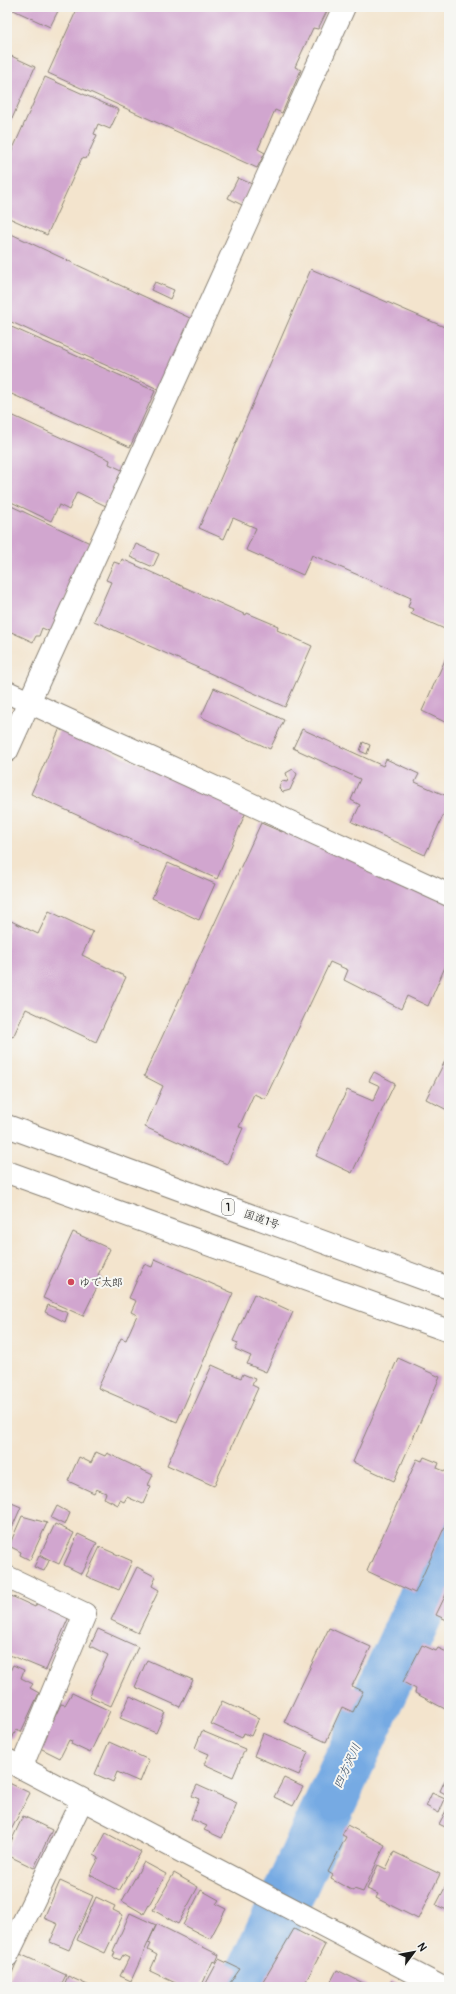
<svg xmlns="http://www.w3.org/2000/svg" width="456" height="1994" font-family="Pangolin,'Klee One',sans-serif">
  <rect width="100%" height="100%" fill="#f6f6f2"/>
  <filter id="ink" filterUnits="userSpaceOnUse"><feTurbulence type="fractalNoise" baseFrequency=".025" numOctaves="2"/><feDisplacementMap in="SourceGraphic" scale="8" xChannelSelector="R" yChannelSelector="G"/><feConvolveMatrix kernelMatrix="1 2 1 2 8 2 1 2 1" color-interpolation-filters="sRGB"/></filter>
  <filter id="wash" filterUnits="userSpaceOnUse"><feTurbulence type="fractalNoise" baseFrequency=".012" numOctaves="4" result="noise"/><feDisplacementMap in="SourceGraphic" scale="16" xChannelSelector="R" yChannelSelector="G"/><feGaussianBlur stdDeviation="0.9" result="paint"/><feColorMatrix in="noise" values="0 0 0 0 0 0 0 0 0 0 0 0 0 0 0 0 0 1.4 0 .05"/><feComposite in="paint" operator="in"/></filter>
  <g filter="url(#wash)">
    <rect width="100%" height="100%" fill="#f3e4cd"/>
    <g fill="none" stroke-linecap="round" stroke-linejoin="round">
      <!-- river -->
      <polyline stroke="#76aae3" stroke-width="52" points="243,1987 253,1971 449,1544"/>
    </g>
    <g id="blocks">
      <!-- building -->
      <g fill="#d1a6cf">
        <polygon points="7,7 60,7 50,27"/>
        <polygon points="78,7 329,7 318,29 313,28 295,67 301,70 282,113 275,110 258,149 265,153 257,168 48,73"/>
        <polygon points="7,54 35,67 7,130"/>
        <polygon points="45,77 119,110 110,129 98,124 94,134 97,135 86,159 82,158 47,235 7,217 7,162"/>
        <polygon points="238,178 252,184 242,205 228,198"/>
        <polygon points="7,232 192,319 160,390 7,320"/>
        <polygon points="311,269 449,329 449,631 411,614 413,609 408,607 411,598 312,555 303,575 246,550 256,528 233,518 224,539 199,528"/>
        <polygon points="155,282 174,290 170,299 151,290"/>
        <polygon points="7,325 155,391 130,447 7,392"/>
        <polygon points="7,413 110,460 109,464 122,470 106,506 77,492 69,510 59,505 51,521 7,500"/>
        <polygon points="7,504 90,543 51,632 42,628 39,636 36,636 33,642 7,630"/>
        <polygon points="136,544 159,554 153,567 130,557"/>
        <polygon points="122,559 246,615 247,613 278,626 277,630 312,646 285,707 94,621 111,582 106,580 114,562 120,564"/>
        <polygon points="449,651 449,724 422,711"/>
        <polygon points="214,688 284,720 270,749 201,717"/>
        <polygon points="60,728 246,812 217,879 31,794"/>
        <polygon points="302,729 383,766 386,759 419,774 415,782 449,797 449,803 425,855 352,822 360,805 351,800 360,779 293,748"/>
        <polygon points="363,742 370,745 367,754 360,751"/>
        <polygon points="293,769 297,774 290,790 283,792 279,788 280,784 282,781 287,782 288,779 286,773"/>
        <polygon points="261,823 282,832 285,827 449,903 449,958 428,1006 407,996 401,1009 344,980 348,970 330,962 265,1099 254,1094 239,1127 243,1128 227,1164 145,1127 163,1086 144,1076"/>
        <polygon points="168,863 215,884 199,920 152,898"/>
        <polygon points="49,911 93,932 82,955 126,977 96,1042 26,1009 13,1037 7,1034 7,919 38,934"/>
        <polygon points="449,1053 449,1111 426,1099"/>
        <polygon points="374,1072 395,1083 352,1173 316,1156 347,1090 373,1101 380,1086 369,1081"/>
        <polygon points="73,1232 110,1249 98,1275 102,1277 83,1316 43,1298"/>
        <polygon points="155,1259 233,1293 177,1422 98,1388 121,1338 126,1340 137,1315 131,1312 136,1301 129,1298 144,1264 152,1267"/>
        <polygon points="254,1294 293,1312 266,1372 247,1364 251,1356 235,1349 238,1343 233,1341"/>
        <polygon points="48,1305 68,1313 65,1322 45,1312"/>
        <polygon points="398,1358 440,1377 394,1481 353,1462"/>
        <polygon points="212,1365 241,1378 243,1374 255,1379 252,1385 258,1388 214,1486 167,1465"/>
        <polygon points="96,1452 105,1456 107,1453 153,1475 148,1485 151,1486 143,1504 127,1497 124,1502 120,1500 118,1505 104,1498 106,1493 96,1489 94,1493 68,1481 79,1457 91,1463"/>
        <polygon points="424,1457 439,1463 437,1468 449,1473 449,1517 415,1593 367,1571 417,1459 422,1461"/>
        <polygon points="7,1501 21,1507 7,1539"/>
        <polygon points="57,1506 70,1513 65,1525 51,1518"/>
        <polygon points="22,1516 47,1523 30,1560 20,1555 21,1552 9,1546"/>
        <polygon points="55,1524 74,1533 59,1564 40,1555"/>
        <polygon points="78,1534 97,1543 82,1574 64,1565"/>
        <polygon points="100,1547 132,1561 119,1590 86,1576"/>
        <polygon points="39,1556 49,1561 44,1571 34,1567"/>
        <polygon points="137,1567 156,1577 152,1586 159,1590 138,1633 111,1620"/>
        <polygon points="449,1588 449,1621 436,1615"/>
        <polygon points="7,1594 35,1607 37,1603 67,1616 68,1619 46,1670 7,1654"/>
        <polygon points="329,1628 371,1647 352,1686 363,1691 353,1712 342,1707 326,1742 284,1722"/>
        <polygon points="98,1629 138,1647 111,1706 89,1696 108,1655 90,1646"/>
        <polygon points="422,1645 436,1651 438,1648 449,1653 449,1701 445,1709 415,1693 416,1689 403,1682"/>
        <polygon points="147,1660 193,1680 180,1707 135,1687"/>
        <polygon points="13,1665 24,1670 21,1678 33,1684 30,1688 39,1693 21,1732 16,1730 12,1739 7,1736 7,1670 10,1671"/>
        <polygon points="72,1693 110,1711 90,1753 71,1744 72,1741 69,1740 60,1758 40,1748 61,1704 65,1705"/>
        <polygon points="130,1696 165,1712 156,1733 120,1718"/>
        <polygon points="222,1701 259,1718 251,1736 244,1733 242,1738 211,1724"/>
        <polygon points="202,1731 245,1749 233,1777 204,1764 209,1754 195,1748"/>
        <polygon points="263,1733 308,1752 299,1775 254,1756"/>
        <polygon points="109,1742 149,1760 140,1782 117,1772 113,1782 95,1774"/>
        <polygon points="284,1778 303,1787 293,1806 274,1797"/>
        <polygon points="445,1780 449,1782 449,1796 440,1791"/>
        <polygon points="7,1782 30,1793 8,1836 10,1837 7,1843"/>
        <polygon points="197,1785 237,1803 222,1838 204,1830 207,1826 191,1819 199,1799 192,1796"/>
        <polygon points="432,1793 445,1799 439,1813 426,1806"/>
        <polygon points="449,1805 449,1829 439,1824"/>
        <polygon points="23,1816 52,1830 34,1868 7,1855 7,1850"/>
        <polygon points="347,1825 385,1845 363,1892 354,1889 353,1891 331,1879 333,1875 328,1872 346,1837 342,1835"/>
        <polygon points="106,1833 141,1852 119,1891 90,1875 99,1858 94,1855"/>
        <polygon points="394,1852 440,1874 418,1919 376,1898 378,1894 367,1889 378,1865 386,1869"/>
        <polygon points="144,1862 166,1874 144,1914 122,1901"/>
        <polygon points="174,1873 198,1887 178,1924 153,1910"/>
        <polygon points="449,1880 449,1911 436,1905"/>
        <polygon points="60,1881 93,1896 69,1950 50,1942 58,1924 44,1918"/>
        <polygon points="201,1890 219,1900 216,1904 226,1909 210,1939 183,1925"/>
        <polygon points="96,1897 115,1906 113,1910 123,1915 105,1953 77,1940"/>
        <polygon points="130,1913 156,1925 131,1981 120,1976 129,1958 123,1955 120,1960 113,1957 115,1952 113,1951"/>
        <polygon points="157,1924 219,1955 216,1962 213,1961 201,1987 194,1987 187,1984 184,1987 150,1971 157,1955 148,1950 151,1944 148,1943"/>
        <polygon points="294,1929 325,1945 303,1987 260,1987"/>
        <polygon points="20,1954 66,1975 60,1987 11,1987 7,1985"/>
        <polygon points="219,1959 240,1969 227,1987 204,1987"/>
        <polygon points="337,1970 367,1985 367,1987 328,1987"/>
        <polygon points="68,1976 92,1987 63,1987"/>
        <polygon points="391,1981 403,1987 388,1987"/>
      </g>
    </g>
  </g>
  <g filter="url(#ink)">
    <use href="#blocks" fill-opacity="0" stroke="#888074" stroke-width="1"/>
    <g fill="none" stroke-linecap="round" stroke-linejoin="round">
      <defs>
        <g id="street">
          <polyline points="7,692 449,895"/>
          <polyline points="7,751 344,7"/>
          <polyline points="7,1577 85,1614 21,1768"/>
          <polyline points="7,1760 441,1987"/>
          <polyline points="7,1956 82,1800"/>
        </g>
        <g id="highway">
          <polyline points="7,1126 449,1288"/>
          <polyline points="7,1172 449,1331"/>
        </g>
      </defs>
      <!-- street casing -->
      <use href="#street" stroke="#888074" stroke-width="24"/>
      <!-- highway casing -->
      <use href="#highway" stroke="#888074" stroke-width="24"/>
      <!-- street -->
      <use href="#street" stroke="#fff" stroke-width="22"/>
      <!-- highway -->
      <use href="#highway" stroke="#fff" stroke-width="22"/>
    </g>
  </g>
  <!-- markers -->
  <circle fill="#d1495b" stroke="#f6f6f2" stroke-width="1.5" cx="71" cy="1282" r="4"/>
  <g text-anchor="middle" stroke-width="4" stroke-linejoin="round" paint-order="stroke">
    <!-- shield labels -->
    <rect fill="#f6f6f2" stroke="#5d5d5c" stroke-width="1" x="222" y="1199" width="12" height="16" rx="3"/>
    <g font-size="10" font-weight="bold" fill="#1c1c1c">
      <text x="228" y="1211">1</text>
    </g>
    <!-- street labels -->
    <g font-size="11" fill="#1c1c1c" stroke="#f6f6f2">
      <text transform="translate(262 1219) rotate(20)" y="4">国道1号</text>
    </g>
    <!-- poi labels -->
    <g font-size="11" fill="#1c1c1c" stroke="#f6f6f2" text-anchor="start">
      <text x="79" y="1286">ゆで太郎</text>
    </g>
    <!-- water labels -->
    <g font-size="12" font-style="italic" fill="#40556c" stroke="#f6f6f2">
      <text transform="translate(347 1766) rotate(-65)" y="4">四方沢川</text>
    </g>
  </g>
  <!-- margin -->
  <rect width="456" height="1994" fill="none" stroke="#f6f6f2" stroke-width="24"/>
  <!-- north arrow -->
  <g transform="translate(414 1952) rotate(58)" stroke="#f6f6f2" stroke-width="3" paint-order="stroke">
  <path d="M0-3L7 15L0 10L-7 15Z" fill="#1c1c1c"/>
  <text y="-6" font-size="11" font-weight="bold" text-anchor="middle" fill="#1c1c1c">N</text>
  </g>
</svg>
